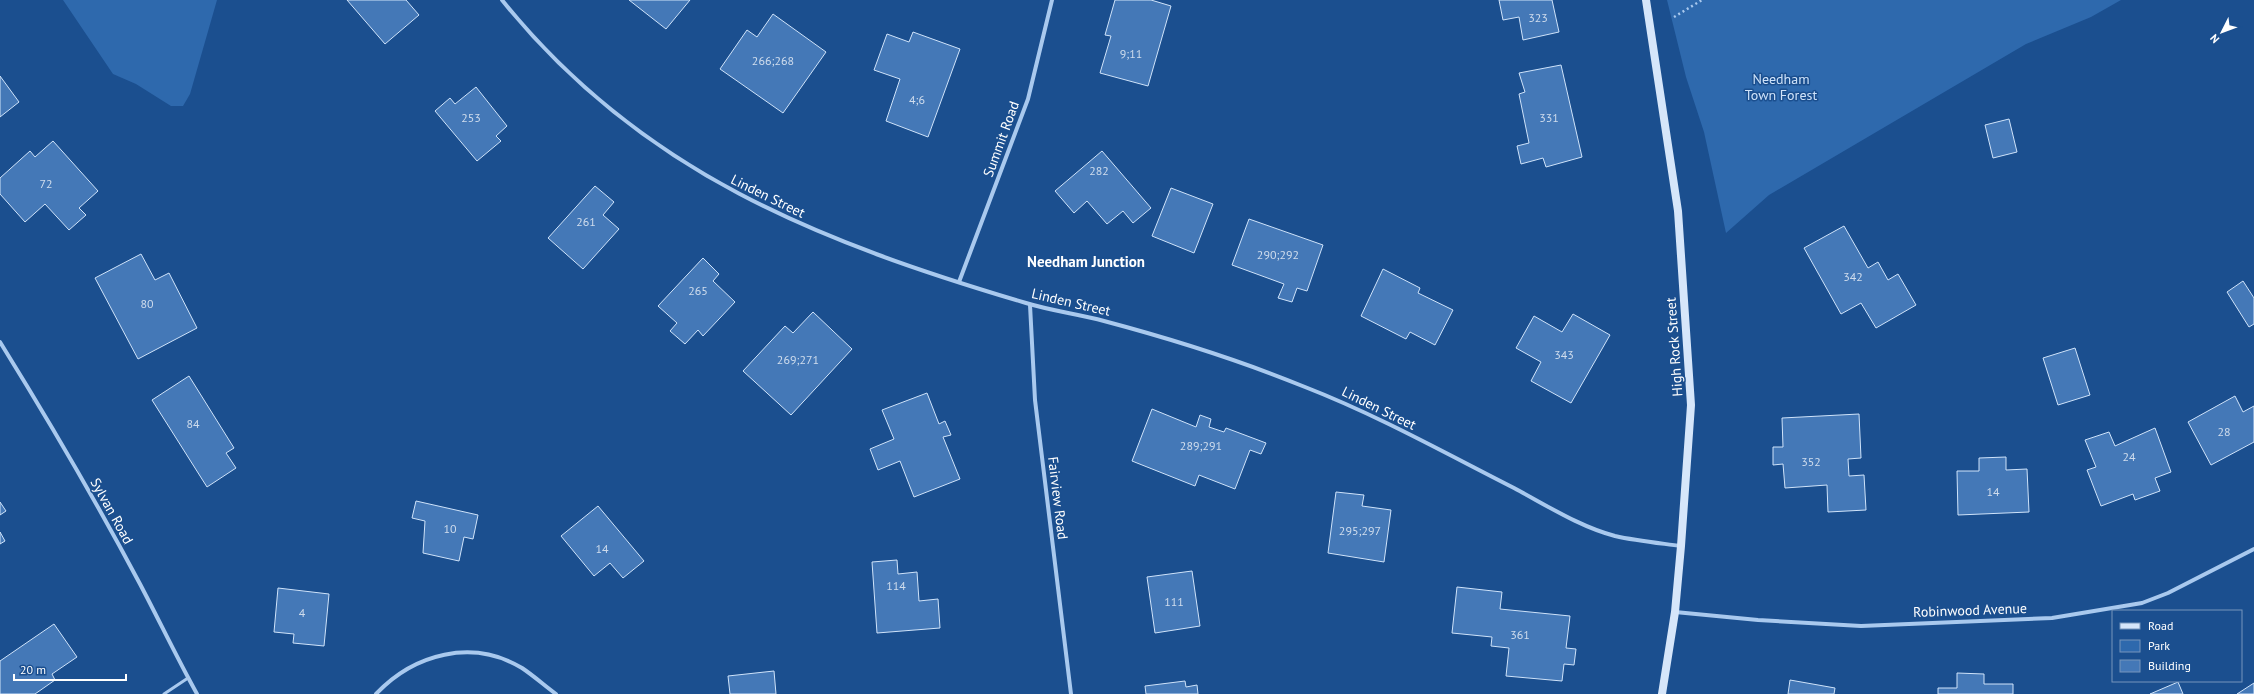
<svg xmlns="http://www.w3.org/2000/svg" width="2254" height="694" font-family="'PT Sans',sans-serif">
  <rect width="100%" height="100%" fill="#1b4f8f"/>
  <!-- green -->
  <g fill="#2e69ad">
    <polygon points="63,0 217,0 190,94 183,106 171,106 136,84 113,74"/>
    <polygon points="1667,0 2121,0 2091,17 2026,44 1769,195 1726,233 1704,132 1686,77"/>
  </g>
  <!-- building -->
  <g fill="#4478b7" stroke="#cfe3fa">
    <polygon points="347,0 406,0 419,15 385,44"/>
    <polygon points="629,0 690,0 666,29"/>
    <polygon points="1115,0 1151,0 1171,6 1148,86 1100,73 1111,36 1105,35"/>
    <polygon points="1499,0 1552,0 1559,32 1523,40 1519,17 1503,20"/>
    <polygon points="773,14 826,52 783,113 720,69 747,30 757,37"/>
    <polygon points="913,32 960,49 928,137 886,121 900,79 874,70 887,34 909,42"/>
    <polygon points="1561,65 1582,157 1546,167 1543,158 1521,164 1517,146 1529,143 1519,94 1525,92 1519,73"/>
    <polygon points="0,76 19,102 0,117"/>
    <polygon points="476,87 507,126 496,136 501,141 477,161 435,111 450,98 455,104"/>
    <polygon points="2009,119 2017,152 1993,158 1985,125"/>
    <polygon points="53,141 98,191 79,208 86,215 69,230 45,204 25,222 0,194 0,178 30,151 35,157"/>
    <polygon points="1102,151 1151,208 1133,223 1123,211 1107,224 1087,201 1074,213 1055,191"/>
    <polygon points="595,186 614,202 603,215 619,229 583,269 548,238"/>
    <polygon points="1171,188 1213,204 1194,253 1152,236"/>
    <polygon points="1249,219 1323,245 1307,291 1297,288 1292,302 1278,298 1284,284 1232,265"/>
    <polygon points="1844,226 1868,268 1878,262 1888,280 1898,274 1916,305 1876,328 1861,303 1841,314 1804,248"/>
    <polygon points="141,254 155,280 169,273 197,328 138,359 95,278"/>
    <polygon points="703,258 719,274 713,281 735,302 703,336 698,330 685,344 670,331 677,323 658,306"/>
    <polygon points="1383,269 1420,288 1418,293 1453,310 1435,345 1410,332 1406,339 1361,316"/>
    <polygon points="2243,281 2254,298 2254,324 2249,327 2227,292"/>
    <polygon points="813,312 852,349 791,415 743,371 785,326 793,333"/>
    <polygon points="1573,314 1610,335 1571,403 1531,381 1541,362 1516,348 1534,316 1562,332"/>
    <polygon points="2075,348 2090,395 2058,405 2043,358"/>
    <polygon points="189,376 234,448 226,453 236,468 207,487 152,400"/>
    <polygon points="927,393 939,424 945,421 951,435 943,437 960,479 914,497 900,461 878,470 870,449 894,439 882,410"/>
    <polygon points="2235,396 2243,412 2254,406 2254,442 2211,465 2188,422"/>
    <polygon points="1152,409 1196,427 1200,415 1211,419 1209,427 1224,432 1226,428 1266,443 1261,454 1250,450 1235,489 1199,475 1195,486 1132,461"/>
    <polygon points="1859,414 1861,458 1848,459 1849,476 1864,475 1866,510 1828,512 1827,485 1785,488 1783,464 1773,465 1773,447 1783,447 1782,418"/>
    <polygon points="2155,428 2171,472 2155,478 2160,491 2135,500 2133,494 2101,506 2087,470 2096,467 2085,440 2109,432 2115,446"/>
    <polygon points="2006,457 2006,470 2027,469 2029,512 1958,515 1957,471 1979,471 1979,458"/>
    <polygon points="1336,492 1364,495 1362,506 1391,510 1384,562 1328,553"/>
    <polygon points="416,501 478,515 473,539 464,537 459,561 423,553 425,521 412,518"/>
    <polygon points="0,502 6,511 0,515"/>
    <polygon points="598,506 644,561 623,578 610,563 594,576 561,536"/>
    <polygon points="0,532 5,541 0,544"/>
    <polygon points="897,560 898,574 917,572 919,601 938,599 940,628 877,633 872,562"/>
    <polygon points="1192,571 1200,626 1155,633 1147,577"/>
    <polygon points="1457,587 1502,592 1500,609 1570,616 1566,648 1576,649 1574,665 1564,664 1562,681 1506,676 1509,648 1491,646 1492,637 1452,633"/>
    <polygon points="278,588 329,594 324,646 293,643 294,634 274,632"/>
    <polygon points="54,624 77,657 52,674 55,680 35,694 0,694 0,661"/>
    <polygon points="774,671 776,694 730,694 728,676"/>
    <polygon points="1957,673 1984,674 1984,684 2013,684 2013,694 1938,694 1938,688 1957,688"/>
    <polygon points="1790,680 1835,688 1834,694 1788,694"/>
    <polygon points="1185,681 1186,687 1197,685 1198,694 1146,694 1145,686"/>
    <polygon points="2178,682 2183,694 2150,694"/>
    <polygon points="2254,683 2254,694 2237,694"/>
  </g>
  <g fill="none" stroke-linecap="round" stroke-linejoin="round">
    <!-- path -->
    <polyline stroke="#a9c9ee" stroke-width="2.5" stroke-dasharray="2 3" stroke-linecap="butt" points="1674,17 1702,0"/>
    <!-- lane -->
    <polyline stroke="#a9c9ee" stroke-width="3" points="164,694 188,678"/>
    <!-- street -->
    <g stroke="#a9c9ee" stroke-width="4">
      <path d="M502,0c139,173 318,242 524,303 26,8 52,11 78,18 68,18 135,39 201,66 72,28 140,66 209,101 32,17 66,39 101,48 22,5 44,7 66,10"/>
      <polyline points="959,282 1028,99 1052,0"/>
      <polyline points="1030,305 1035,400 1071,694"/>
      <path d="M0,342c49,79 96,159 140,242 19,36 37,74 57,110"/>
      <polyline points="1675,612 1758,620 1861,626 2052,618 2142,603 2168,593 2254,549"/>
      <path d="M376,694c38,-40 96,-56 146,-26 12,8 23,18 34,26"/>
    </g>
    <!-- secondary -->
    <polyline stroke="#d6e6fa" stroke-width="8" points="1646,0 1678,211 1691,405 1681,546 1675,612 1662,694"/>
  </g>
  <g text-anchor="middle" stroke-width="3" stroke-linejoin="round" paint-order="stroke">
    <!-- number labels -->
    <g font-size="12" fill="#d0dded">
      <text x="1538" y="22">323</text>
      <text x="1131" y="58">9;11</text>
      <text x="773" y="65">266;268</text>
      <text x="917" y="104">4;6</text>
      <text x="471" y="122">253</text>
      <text x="1549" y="122">331</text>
      <text x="1099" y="175">282</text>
      <text x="46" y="188">72</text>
      <text x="586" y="226">261</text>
      <text x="1278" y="259">290;292</text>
      <text x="1853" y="281">342</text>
      <text x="698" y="295">265</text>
      <text x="147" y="308">80</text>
      <text x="1564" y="359">343</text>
      <text x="798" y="364">269;271</text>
      <text x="193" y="428">84</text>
      <text x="2224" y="436">28</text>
      <text x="1201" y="450">289;291</text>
      <text x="2129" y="461">24</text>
      <text x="1811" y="466">352</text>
      <text x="1993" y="496">14</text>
      <text x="450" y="533">10</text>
      <text x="1360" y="535">295;297</text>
      <text x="602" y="553">14</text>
      <text x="896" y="590">114</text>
      <text x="1174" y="606">111</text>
      <text x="302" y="617">4</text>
      <text x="1520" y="639">361</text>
    </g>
    <!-- park labels -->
    <g font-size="14" fill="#cfe3fa" stroke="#1b4f8f">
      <text x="1781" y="84">Needham<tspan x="1781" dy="16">Town Forest</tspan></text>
    </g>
    <!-- street labels -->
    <g font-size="14" fill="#fff" stroke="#1b4f8f">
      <text transform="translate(1001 139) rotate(-70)" y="5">Summit Road</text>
      <text transform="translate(768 196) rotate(26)" y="5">Linden Street</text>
      <text transform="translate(1071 302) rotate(13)" y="5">Linden Street</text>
      <text transform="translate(1674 347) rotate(-94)" y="5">High Rock Street</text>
      <text transform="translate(1379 408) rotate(26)" y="5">Linden Street</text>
      <text transform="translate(1058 498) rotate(83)" y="5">Fairview Road</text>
      <text transform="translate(112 511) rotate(61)" y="5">Sylvan Road</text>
      <text transform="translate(1970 610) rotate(-2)" y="5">Robinwood Avenue</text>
    </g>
    <!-- neighbourhood labels -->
    <g font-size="15" font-weight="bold" fill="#fff" stroke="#1b4f8f">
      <text x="1086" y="267">Needham Junction</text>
    </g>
  </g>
  <!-- legend -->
  <rect x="2112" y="610" width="130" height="72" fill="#1b4f8f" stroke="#7695bc"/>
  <rect x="2120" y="623" width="20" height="6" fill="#d6e6fa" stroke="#7695bc"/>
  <text x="2148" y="630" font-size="12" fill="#ffffff">Road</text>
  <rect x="2120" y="640" width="20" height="12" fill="#2e69ad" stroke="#7695bc"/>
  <text x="2148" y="650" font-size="12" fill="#ffffff">Park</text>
  <rect x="2120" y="660" width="20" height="12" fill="#4478b7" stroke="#7695bc"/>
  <text x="2148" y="670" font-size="12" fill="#ffffff">Building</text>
  <!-- north arrow -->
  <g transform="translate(2222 32) rotate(228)" stroke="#1b4f8f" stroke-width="3" paint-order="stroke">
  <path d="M0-3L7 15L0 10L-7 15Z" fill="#ffffff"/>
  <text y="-6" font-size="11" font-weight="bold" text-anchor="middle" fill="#ffffff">N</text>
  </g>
  <!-- scale -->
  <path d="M14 674v6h112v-6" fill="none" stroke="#ffffff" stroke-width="2"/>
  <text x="20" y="674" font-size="12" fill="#ffffff" stroke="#1b4f8f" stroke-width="3" paint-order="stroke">20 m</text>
</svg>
